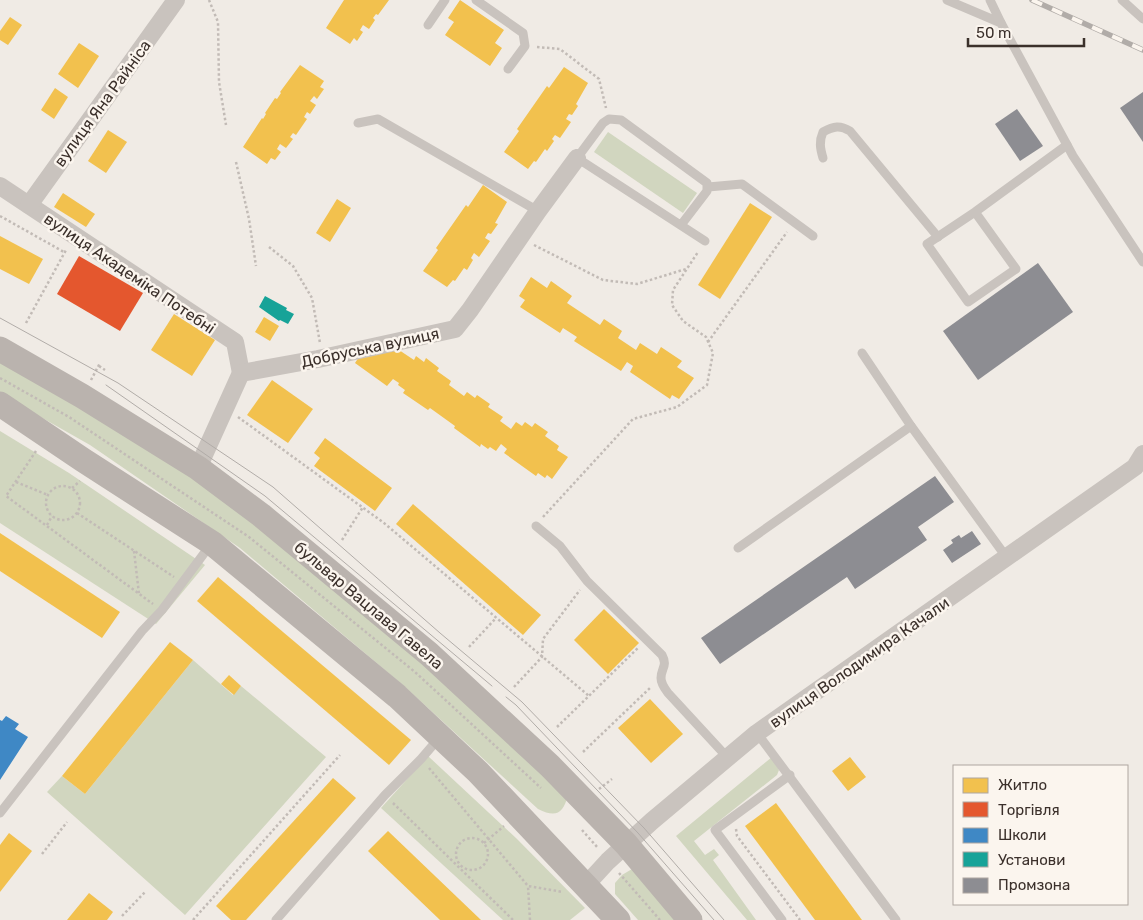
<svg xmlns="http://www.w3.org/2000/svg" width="1143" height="920" font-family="Rubik,sans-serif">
  <rect width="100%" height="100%" fill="#f0ebe5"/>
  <!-- green -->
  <g fill="#d1d6bf">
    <polygon points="608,132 697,193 683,213 594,152"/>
    <path d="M0,360l105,60 151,100 169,136 143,139c-5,19 -12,23 -30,14l-134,-123 -164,-138 -150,-103 -90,-51z"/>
    <polygon points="0,431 69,473 205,565 156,624 0,523"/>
    <polygon points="193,660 233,695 241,686 326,757 185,915 47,792 62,776 85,794"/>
    <polygon points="428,756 517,839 585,908 570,920 503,920 381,808"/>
    <polygon points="772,757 779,770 777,775 694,841 705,855 714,849 719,855 713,860 756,920 747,920 676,836"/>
    <polygon points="632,869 681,920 638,920 615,894 615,883 622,875"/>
  </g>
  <!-- homes -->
  <g fill="#f2c14e">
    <polygon points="344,0 389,0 378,15 376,14 373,18 375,20 369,29 363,25 360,30 363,32 357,41 354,38 350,44 326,28"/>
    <polygon points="460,0 504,30 495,43 502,48 490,66 445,35 454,22 448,18"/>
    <polygon points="10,17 22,25 8,45 0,40 0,31"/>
    <polygon points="79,43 99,56 78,88 58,74"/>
    <polygon points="300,65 324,81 320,87 324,89 317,99 314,96 310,101 316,105 310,114 307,112 304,117 307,119 296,135 293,133 290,137 293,139 286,148 280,144 277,149 281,152 275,160 271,158 267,164 243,147 262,118 263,119 266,114 265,113 275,98 277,99 281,93 280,92"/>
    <polygon points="564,67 588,83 576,104 578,106 572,115 569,114 566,119 571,122 560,138 555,135 552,139 554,141 547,151 545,149 536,162 534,161 528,169 504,152 519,131 517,129 547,86 549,88"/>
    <polygon points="55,88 68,97 54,119 41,110"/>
    <polygon points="108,130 127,142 106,173 88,161"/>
    <polygon points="483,185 507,202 495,223 498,224 491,234 488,233 485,238 490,241 479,257 474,253 471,258 473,260 467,270 464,268 455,281 453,280 447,287 423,271 438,250 436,248 466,205 468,207"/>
    <polygon points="63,193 95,214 86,227 54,207"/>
    <polygon points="337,199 351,208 330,242 316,233"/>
    <polygon points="750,203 772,217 720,299 698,285"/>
    <polygon points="0,236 43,259 29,284 0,269"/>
    <polygon points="531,277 547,288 551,281 572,296 567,303 600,325 604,319 622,331 618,338 636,350 640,343 657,354 661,347 682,361 677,367 694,378 679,399 672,395 670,399 630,372 633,366 627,362 621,371 574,341 577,337 563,328 560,333 520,307 525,300 519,296"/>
    <polygon points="174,314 215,340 192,376 151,350"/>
    <polygon points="264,317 279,326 270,341 255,332"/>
    <polygon points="393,346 414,360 416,356 424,362 426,358 439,368 437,371 451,381 449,385 464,396 467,392 475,398 477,395 490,404 488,407 503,417 500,421 511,429 516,422 522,426 525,422 532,427 535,423 548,432 545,436 559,446 557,450 568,457 552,479 547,475 545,478 538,473 536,476 504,453 507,449 501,444 496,451 490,447 488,449 481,444 480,447 454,428 455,426 430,408 428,410 403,393 405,390 398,385 399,383 393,379 387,386 355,363 363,351"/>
    <polygon points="272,380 313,409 288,443 247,415"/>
    <polygon points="325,438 392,488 375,511 314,466 320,458 314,453"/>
    <polygon points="413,504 541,615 523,635 396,524"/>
    <polygon points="0,533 120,612 102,638 0,571"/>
    <polygon points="218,577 411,740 389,765 197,601"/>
    <polygon points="604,609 639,643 608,674 574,640"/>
    <polygon points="170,642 193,660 85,794 62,776"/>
    <polygon points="229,675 241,686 234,695 221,684"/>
    <polygon points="650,699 683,734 651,763 618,728"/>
    <polygon points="850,757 866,777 848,791 832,771"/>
    <polygon points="333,778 356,798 246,920 231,920 216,906"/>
    <polygon points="776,803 862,920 815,920 745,826"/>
    <polygon points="388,831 481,920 440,920 368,851"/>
    <polygon points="9,833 32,851 0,892 0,845"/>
    <polygon points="89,893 113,912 107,920 67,920"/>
  </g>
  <!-- shops -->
  <polygon fill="#e4572e" points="79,256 143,293 120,331 57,294"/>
  <!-- schools -->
  <polygon fill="#3f88c5" points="6,716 19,724 15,729 28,737 0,780 0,720 2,721"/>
  <!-- public -->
  <polygon fill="#17a398" points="265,296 287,308 286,310 294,314 288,324 280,320 279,321 259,307"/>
  <!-- industry -->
  <g fill="#8d8d92">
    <polygon points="1143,92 1143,142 1120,108"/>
    <polygon points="1017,109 1043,146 1020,161 995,124"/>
    <polygon points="1038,263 1073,312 978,380 943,331"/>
    <polygon points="935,476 954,502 918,527 927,540 855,589 847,577 720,664 701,638"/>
    <polygon points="972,531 981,544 952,563 943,550 953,543 951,540 959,535 961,538"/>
  </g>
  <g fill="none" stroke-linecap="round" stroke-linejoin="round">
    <!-- path -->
    <g stroke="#c2bbb6" stroke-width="2.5" stroke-dasharray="2.5 2.5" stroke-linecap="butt">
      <polyline points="209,0 218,22 219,82 226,125"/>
      <polyline points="537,47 560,49 599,79 606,108"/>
      <polyline points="236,162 249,219 256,266"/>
      <polyline points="0,216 64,252"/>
      <polyline points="534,245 603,280 637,284 686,269"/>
      <polyline points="269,247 293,266 312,298 320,343"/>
      <polyline points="26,323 66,250"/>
      <polyline points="708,342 787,232"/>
      <polyline points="99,366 105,370"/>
      <polyline points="0,378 69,417 249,537 415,672 541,788"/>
      <polyline points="91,380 100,363"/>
      <polyline points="238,417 384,523 589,696"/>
      <polyline points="36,451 6,496 153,604"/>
      <polyline points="16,482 48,495"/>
      <circle cx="63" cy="503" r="17"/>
      <polyline points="72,488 80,481"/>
      <polyline points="77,513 174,577"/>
      <polyline points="543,517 633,419 677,407 707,385 713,353 706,337 683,321 672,305 673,290 698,252"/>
      <polyline points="47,525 52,516"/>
      <polyline points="342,540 363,507"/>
      <polyline points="134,551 139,594"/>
      <polyline points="469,647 496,618"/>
      <polyline points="514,687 542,657 543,639 580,590"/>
      <polyline points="557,727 639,647"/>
      <polyline points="583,752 651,687"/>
      <polyline points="429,768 528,886"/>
      <polyline points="599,789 612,779"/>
      <polyline points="393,803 513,920"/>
      <polyline points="736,829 737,836 800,920"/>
      <polyline points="582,830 598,848"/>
      <circle cx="472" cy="854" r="16"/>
      <polyline points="484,843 504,826"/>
      <polyline points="42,854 67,822"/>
      <polyline points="619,873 660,920"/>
      <polyline points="122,916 146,891"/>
      <polyline points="193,920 340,755"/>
      <polyline points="530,920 528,886 563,892"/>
    </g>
    <!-- lane -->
    <g stroke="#c9c3be" stroke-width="9">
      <polyline points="476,0 523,33 525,46 508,69"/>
      <polyline points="947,0 1001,23 1073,156 1143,262"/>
      <polyline points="990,0 1001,23"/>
      <polyline points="1122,0 1143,19"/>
      <polyline points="428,25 445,0"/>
      <polyline points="358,123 378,119 538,211"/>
      <path d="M823,158c-3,-10 -4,-17 0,-26 11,-6 17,-7 27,-1l88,106"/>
      <polyline points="708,187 742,184 813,236"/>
      <polyline points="975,212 1016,269 968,302 927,244 975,212 1067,145"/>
      <polyline points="681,225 707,191 707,183 621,120 609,119 603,123 577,158 705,241"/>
      <polyline points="862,353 911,426 1007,558"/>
      <path d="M536,526l24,20 27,35 75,74c6,11 -1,13 -1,23 0,6 4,11 7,15l59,64"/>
      <polyline points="738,548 911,426"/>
      <polyline points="757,733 896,920"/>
      <polyline points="0,813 142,631 162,610 211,544"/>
      <polyline points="276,920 385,795 421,759 439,738"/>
      <polyline points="782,920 715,830 790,775"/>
    </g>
    <!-- street -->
    <g stroke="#c9c3be" stroke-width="18">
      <polyline points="0,186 235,342 241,373"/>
      <polyline points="29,205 176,0"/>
      <polyline points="198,468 241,373 318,359 455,329 470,310 538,211 577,158"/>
      <polyline points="585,886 608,861 652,821 757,733 1135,467 1143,454"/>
    </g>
    <!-- secondary -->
    <g stroke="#bab3ae" stroke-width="25">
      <polyline points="0,349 82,396 198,468 261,515 429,654 550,766 626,844 690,920"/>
      <polyline points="0,404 83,460 212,543 397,696 478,772 618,920"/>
    </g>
    <!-- tram -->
    <g stroke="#b1aca8" stroke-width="1">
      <polyline points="0,318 118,383 273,487 440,633 522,702 644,828 724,920"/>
      <polyline points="106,385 265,496 492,686"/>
      <polyline points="506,697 516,705 638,833 714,920"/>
    </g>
    <defs>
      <polyline id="rail" points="1032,0 1143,50"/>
    </defs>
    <!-- rail casing -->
    <use href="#rail" stroke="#b1aca8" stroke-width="5.5"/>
    <!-- rail -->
    <use href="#rail" stroke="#fbf5ee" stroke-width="4" stroke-dasharray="11" stroke-linecap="butt"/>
  </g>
  <g text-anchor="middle" stroke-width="5" stroke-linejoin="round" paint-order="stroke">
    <!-- street labels -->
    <g font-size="16" fill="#3b302b" stroke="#fbf5ee">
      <text transform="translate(102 103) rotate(-54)" y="6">вулиця Яна Райніса</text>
      <text transform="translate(130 273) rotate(34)" y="6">вулиця Академіка Потебні</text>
      <text transform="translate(370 347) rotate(-12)" y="6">Добруська вулиця</text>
      <text transform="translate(369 605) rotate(40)" y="6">бульвар Вацлава Гавела</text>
      <text transform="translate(859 662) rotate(-35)" y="6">вулиця Володимира Качали</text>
    </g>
  </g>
  <!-- legend -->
  <rect x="953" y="765" width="175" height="140" fill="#fbf5ee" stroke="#aea6a0"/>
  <rect x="963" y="778" width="25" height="15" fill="#f2c14e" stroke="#aea6a0"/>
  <text x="998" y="790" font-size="15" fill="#3b302b">Житло</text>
  <rect x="963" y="802" width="25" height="15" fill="#e4572e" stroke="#aea6a0"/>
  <text x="998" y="815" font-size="15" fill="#3b302b">Торгівля</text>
  <rect x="963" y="828" width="25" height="15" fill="#3f88c5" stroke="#aea6a0"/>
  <text x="998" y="840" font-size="15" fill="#3b302b">Школи</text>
  <rect x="963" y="852" width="25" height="15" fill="#17a398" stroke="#aea6a0"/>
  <text x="998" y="865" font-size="15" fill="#3b302b">Установи</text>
  <rect x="963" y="878" width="25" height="15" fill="#8d8d92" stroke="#aea6a0"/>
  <text x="998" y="890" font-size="15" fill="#3b302b">Промзона</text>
  <!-- scale -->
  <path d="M968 38v8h116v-8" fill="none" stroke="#3b302b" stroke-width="2.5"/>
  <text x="976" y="38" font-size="15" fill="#3b302b" stroke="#fbf5ee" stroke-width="4" paint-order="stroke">50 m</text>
</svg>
